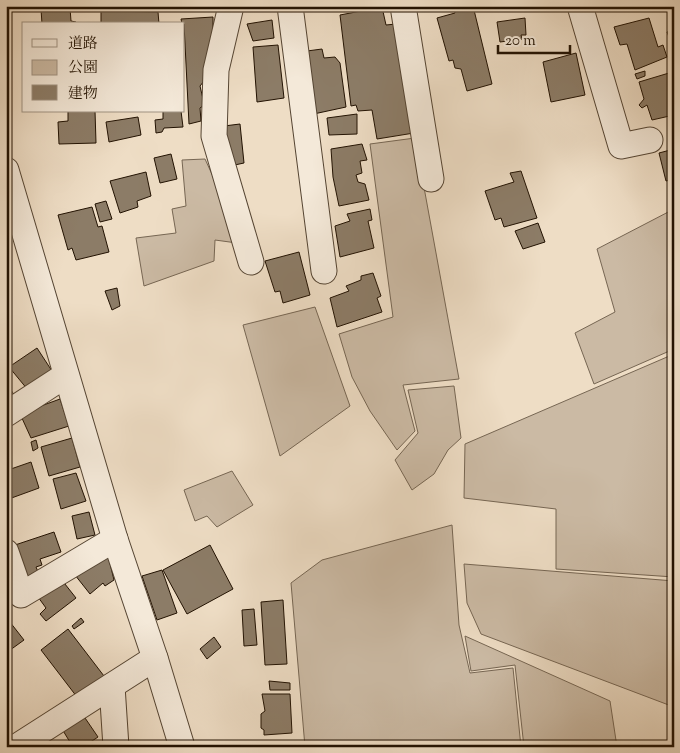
<svg xmlns="http://www.w3.org/2000/svg" width="680" height="753" font-family="'Sorts Mill Goudy','Noto Serif JP',serif">
  <rect width="100%" height="100%" fill="#eeddc5"/>
  <filter id="stains"><feTurbulence type="fractalNoise" baseFrequency=".004" numOctaves="4"/><feColorMatrix values="0 0 0 0 .2 0 0 0 0 .09 0 0 0 0 .02 0 0 0 .5 -.17"/></filter>
  <radialGradient id="worn" r=".72"><stop offset=".6" stop-color="#630" stop-opacity="0"/><stop offset="1" stop-color="#630" stop-opacity=".3"/></radialGradient>
  <!-- green -->
  <g fill="#cbbaa4" stroke="#766653">
    <polygon points="415,138 459,379 403,385 415,431 397,450 370,411 352,377 339,334 393,317 370,144"/>
    <polygon points="205,159 239,233 237,243 215,240 214,261 144,286 136,238 176,233 172,209 186,206 182,160"/>
    <polygon points="674,209 674,349 594,384 575,333 615,312 597,249"/>
    <polygon points="315,307 350,406 280,456 243,325"/>
    <polygon points="674,354 674,577 556,569 556,509 464,498 465,444"/>
    <polygon points="454,386 461,438 448,450 434,474 412,490 395,460 418,433 408,390"/>
    <polygon points="232,471 253,505 217,527 207,516 195,521 184,490"/>
    <polygon points="452,525 459,625 470,673 513,668 521,747 305,747 291,583 322,560"/>
    <polygon points="464,564 674,581 674,707 481,634 467,603"/>
    <polygon points="465,636 610,701 617,747 524,747 515,665 471,671"/>
  </g>
  <!-- building -->
  <g fill="#8c7c67" stroke="#221202">
    <polygon points="459,6 474,10 492,84 467,91 461,69 455,68 453,60 449,61 437,18 455,13 454,8"/>
    <polygon points="382,7 386,25 396,24 414,133 377,139 372,110 358,111 356,105 351,106 340,15"/>
    <polygon points="70,8 71,21 76,22 77,24 42,24 41,9"/>
    <polygon points="101,11 158,12 159,24 101,24"/>
    <polygon points="213,17 213,51 204,81 200,86 203,99 203,106 200,108 201,121 189,124 184,24 182,24 181,19"/>
    <polygon points="525,18 526,35 521,35 522,39 500,42 497,22"/>
    <polygon points="649,18 658,47 663,45 667,57 635,70 627,44 620,45 614,27"/>
    <polygon points="272,20 274,38 253,41 247,24"/>
    <polygon points="674,30 674,50 667,32"/>
    <polygon points="278,45 284,98 257,102 253,47"/>
    <polygon points="322,49 324,58 335,57 340,63 346,107 309,115 307,51"/>
    <polygon points="576,53 585,95 551,102 543,62"/>
    <polygon points="645,71 645,76 637,79 635,74"/>
    <polygon points="669,73 674,91 674,115 652,120 647,105 642,108 639,105 644,99 639,82"/>
    <polygon points="68,111 95,111 96,143 59,144 58,122 68,121"/>
    <polygon points="163,111 181,111 183,127 164,128 162,132 156,133 155,120 163,119"/>
    <polygon points="357,114 357,134 329,135 327,118"/>
    <polygon points="138,117 141,135 109,142 106,122"/>
    <polygon points="240,124 244,163 230,166 224,126"/>
    <polygon points="362,144 367,160 360,161 362,173 356,175 358,182 365,184 369,200 339,206 333,177 331,149"/>
    <polygon points="674,149 674,179 666,181 659,153"/>
    <polygon points="171,154 177,179 160,183 154,158"/>
    <polygon points="521,171 537,218 504,227 501,218 495,220 485,191 514,182 510,173"/>
    <polygon points="146,172 151,196 137,201 138,207 120,213 110,181"/>
    <polygon points="106,201 112,219 100,222 95,204"/>
    <polygon points="92,207 98,227 102,226 109,252 76,260 72,248 68,250 58,215"/>
    <polygon points="370,209 372,220 368,221 374,248 340,257 335,226 350,221 347,214"/>
    <polygon points="538,223 545,242 523,249 515,231"/>
    <polygon points="299,252 310,295 283,303 280,291 275,292 265,261"/>
    <polygon points="373,273 381,296 377,298 382,312 337,327 330,298 349,291 346,286 361,280 361,276"/>
    <polygon points="117,288 120,306 112,310 105,291"/>
    <polygon points="37,348 52,371 28,390 9,367"/>
    <polygon points="6,381 14,395 6,402"/>
    <polygon points="60,399 69,426 31,438 21,416 31,413 30,410"/>
    <polygon points="72,438 80,467 49,476 41,447"/>
    <polygon points="36,440 38,448 33,451 31,442"/>
    <polygon points="31,462 39,488 6,500 6,467 8,470"/>
    <polygon points="76,473 86,501 61,509 53,479"/>
    <polygon points="89,512 95,535 77,539 72,516"/>
    <polygon points="54,532 61,552 40,559 42,565 36,567 39,574 26,578 15,545"/>
    <polygon points="210,545 233,589 187,614 163,570"/>
    <polygon points="107,551 114,580 105,586 103,583 90,594 75,575"/>
    <polygon points="162,570 177,613 157,620 142,576"/>
    <polygon points="61,579 76,598 46,621 40,614 46,608 38,597"/>
    <polygon points="283,600 287,664 265,665 261,602"/>
    <polygon points="254,609 257,645 244,646 242,610"/>
    <polygon points="6,617 24,640 6,653"/>
    <polygon points="81,618 84,622 74,629 72,626"/>
    <polygon points="68,629 104,676 77,697 41,650"/>
    <polygon points="214,637 221,647 207,659 200,649"/>
    <polygon points="269,681 290,683 290,690 270,690"/>
    <polygon points="262,694 290,694 292,733 264,735 264,730 261,728 261,714 265,711"/>
    <polygon points="83,715 98,737 83,747 73,747 62,729"/>
  </g>
  <g fill="none" stroke-linecap="round" stroke-linejoin="round">
    <defs>
      <g id="street">
        <polyline points="231,6 216,70 214,136 251,262"/>
        <polyline points="290,6 324,271"/>
        <polyline points="403,6 431,179"/>
        <polyline points="580,6 621,146 650,140"/>
        <polyline points="6,170 115,539 155,658 182,747"/>
        <polyline points="6,414 66,375"/>
        <polyline points="6,552 21,595 115,539"/>
        <polyline points="112,686 116,747"/>
        <polyline points="16,747 155,658"/>
      </g>
    </defs>
    <!-- street casing -->
    <use href="#street" stroke="#554533" stroke-width="27"/>
    <!-- street -->
    <use href="#street" stroke="#f4e9d9" stroke-width="25"/>
  </g>
  <!-- margin -->
  <rect width="680" height="753" fill="none" stroke="#eeddc5" stroke-width="25"/>
  <rect x="8" y="8" width="665" height="738" fill="none" stroke="#221202" stroke-width="2.5"/>
  <rect x="12" y="12" width="655" height="728" fill="none" stroke="#221202"/>
  <!-- legend -->
  <rect x="22" y="22" width="162" height="90" fill="#f4e9d9" stroke="#a09383"/>
  <rect x="32" y="39" width="25" height="8" fill="#f4e9d9" stroke="#a09383"/>
  <text x="68" y="48" font-size="15" fill="#221202">道路</text>
  <rect x="32" y="60" width="25" height="15" fill="#cbbaa4" stroke="#a09383"/>
  <text x="68" y="72" font-size="15" fill="#221202">公園</text>
  <rect x="32" y="85" width="25" height="15" fill="#8c7c67" stroke="#a09383"/>
  <text x="68" y="98" font-size="15" fill="#221202">建物</text>
  <!-- scale -->
  <path d="M498 45v8h72v-8" fill="none" stroke="#221202" stroke-width="2.5"/>
  <text x="505" y="45" font-size="15" fill="#221202" stroke="#f4e9d9" stroke-width="4" paint-order="stroke">20 m</text>
  <rect width="100%" height="100%" filter="url(#stains)"/>
  <rect width="100%" height="100%" fill="url(#worn)"/>
</svg>
